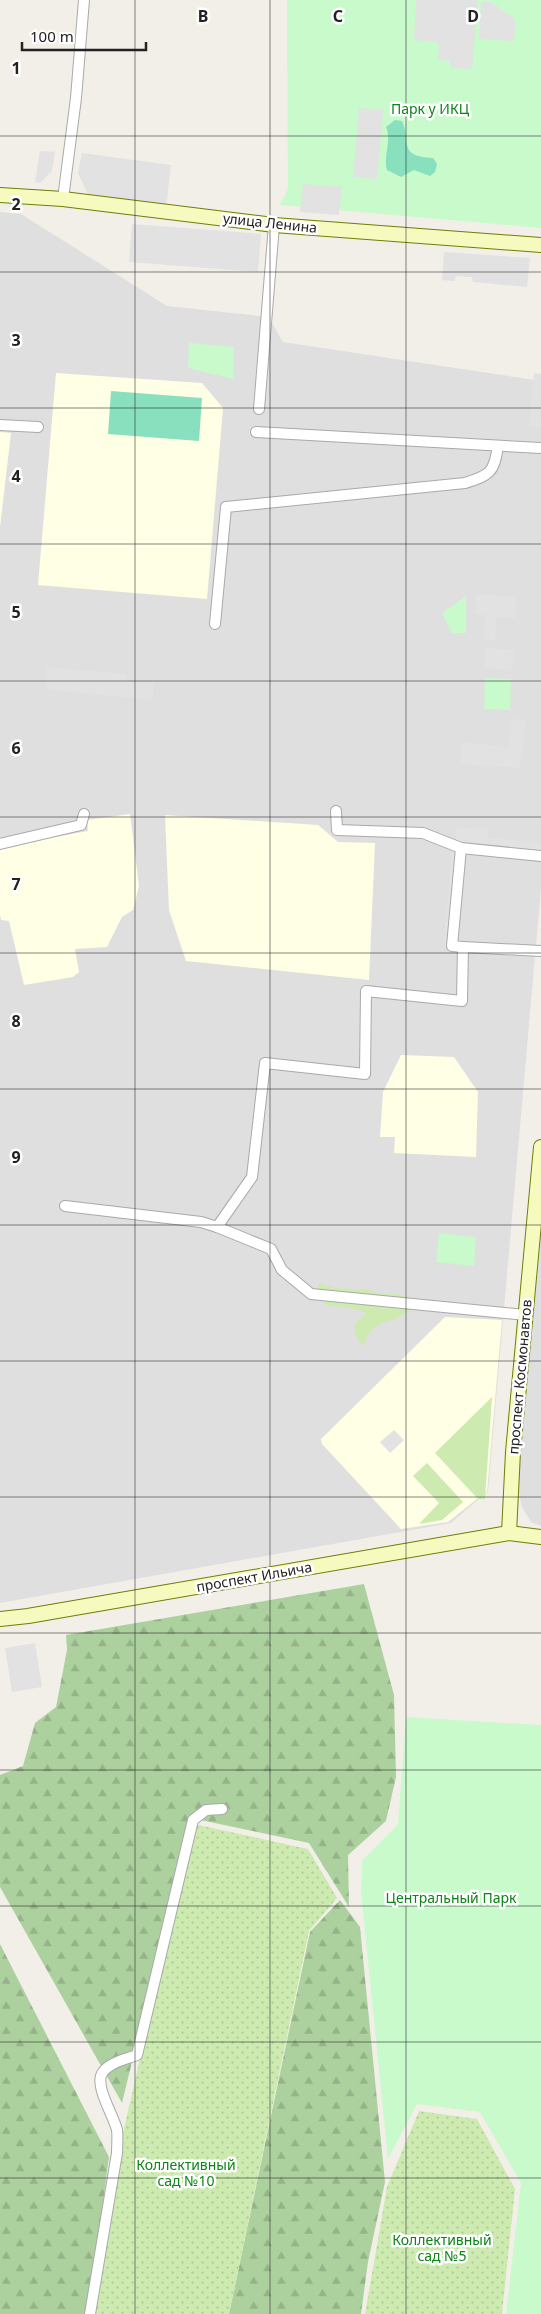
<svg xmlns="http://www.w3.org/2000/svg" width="541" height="2314" font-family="'Noto Sans',sans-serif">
  <defs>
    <pattern id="forest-firs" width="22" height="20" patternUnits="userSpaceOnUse" patternTransform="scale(1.25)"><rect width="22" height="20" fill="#add19e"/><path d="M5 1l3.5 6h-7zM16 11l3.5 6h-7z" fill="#95b388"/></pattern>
    <pattern id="garden-dots" width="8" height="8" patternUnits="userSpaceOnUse" patternTransform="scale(1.25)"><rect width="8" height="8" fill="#cdebb0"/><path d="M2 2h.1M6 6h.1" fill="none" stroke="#b0c997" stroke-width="1.8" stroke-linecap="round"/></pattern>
  </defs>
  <rect width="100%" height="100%" fill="#f2efe9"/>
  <!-- residential -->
  <g fill="#e0dfdf">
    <polygon points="0,212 21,214 167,306 269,317 283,342 541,381 541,888 488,1491 451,1523 0,1603"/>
    <polygon points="541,1233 541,1526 531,1522 522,1507 518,1489"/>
  </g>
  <!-- education -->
  <g fill="#ffffe5">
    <polygon points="56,373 202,383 223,408 207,599 38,585"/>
    <polygon points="0,432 11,433 0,527"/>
    <polygon points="130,814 139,886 133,910 122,917 107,947 75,949 79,972 73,977 24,985 9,921 1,920 0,915 0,847 88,831 87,820"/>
    <polygon points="165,815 318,825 338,842 375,843 369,980 186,961 169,910"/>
    <polygon points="401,1055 454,1057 478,1092 476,1157 394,1153 395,1137 380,1137 383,1092"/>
    <polygon points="445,1317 502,1320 487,1491 448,1522 401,1529 322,1444 321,1439"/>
  </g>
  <!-- grass -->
  <g fill="#cdebb0">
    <polygon points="319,1283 335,1288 369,1290 381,1294 399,1294 413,1300 323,1294 317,1289"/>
    <path d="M325,1298l84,10v3c-5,2 -10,7 -14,8 -15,4 -29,9 -30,27 -10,-7 -11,-12 -10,-23l11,-9 -5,-4 -35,-5 -3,-4z"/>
    <polygon points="492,1397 485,1499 478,1499 435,1453"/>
    <polygon points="427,1463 463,1502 442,1520 419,1524 439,1503 413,1476"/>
  </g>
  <!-- forest -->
  <g fill="url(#forest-firs)">
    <polygon points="364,1584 394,1695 396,1777 386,1821 348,1855 349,1907 309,1843 191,1818 122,2103 0,1887 0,1775 23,1766 35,1723 56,1707 67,1650 66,1635"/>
    <polygon points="340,1900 360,1927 385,2182 368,2262 361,2314 229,2314 310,1932"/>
    <polygon points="0,1944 109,2157 88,2314 0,2314"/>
  </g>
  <!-- park -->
  <g fill="#c8facc">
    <polygon points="287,0 541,0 541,228 280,205 288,189"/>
    <polygon points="189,343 234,347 233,379 188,368"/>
    <polygon points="466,596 466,633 452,633 442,613"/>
    <polygon points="485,678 511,679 510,710 484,709"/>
    <polygon points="439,1233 476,1237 474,1266 436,1262"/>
    <polygon points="406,1717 541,1725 541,2314 506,2314 521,2183 480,2112 417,2104 388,2159 361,1892 362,1861 398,1824"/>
  </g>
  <!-- garden -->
  <g fill="url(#garden-dots)">
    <polygon points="194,1824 308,1849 337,1898 309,1931 229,2314 92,2314 117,2159"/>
    <polygon points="419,2111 477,2119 515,2189 502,2314 365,2314 387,2187"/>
  </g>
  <!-- pitch -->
  <g fill="#88e0be">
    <path d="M395,120l7,1c10,22 -5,35 31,37l4,6 -2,8 -5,4 -16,-6 -13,7 -14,-7c-4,-15 5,-28 -1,-43z"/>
    <polygon points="111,391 202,398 199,441 108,434"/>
  </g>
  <!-- parking -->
  <g fill="#e2e2e2">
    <polygon points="416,0 478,0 472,69 451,68 450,61 438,60 439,46 436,42 414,40"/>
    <polygon points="481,2 491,2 515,19 514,41 479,39"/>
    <polygon points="359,108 383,110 377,179 353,177"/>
    <polygon points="40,151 55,152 52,171 40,183 35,182"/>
    <polygon points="82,153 171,165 166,207 90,199 78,173"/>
    <polygon points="303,184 342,187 339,215 300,212"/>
    <polygon points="132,224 261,234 258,272 129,262"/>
    <polygon points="444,252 530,258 527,287 473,282 472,277 456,276 454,281 442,280"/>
    <polygon points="534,373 541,374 541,427 529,426"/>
    <polygon points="477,594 517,597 516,618 497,617 495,640 484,639 485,615 475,614"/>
    <polygon points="486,648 514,650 512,670 484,668"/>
    <polygon points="47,667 127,674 127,681 153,683 153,700 46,690"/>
    <polygon points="512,719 526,720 520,768 460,764 462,742 508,747"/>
    <polygon points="455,827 487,829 488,838 540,843 540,852 456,841"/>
    <polygon points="452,849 458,850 450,948 444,947"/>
    <polygon points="394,1430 404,1440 390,1453 380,1442"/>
    <polygon points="35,1643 42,1687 12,1692 5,1648"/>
  </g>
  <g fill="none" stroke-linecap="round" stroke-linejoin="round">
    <defs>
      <g id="street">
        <polyline points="63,199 76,98 84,0"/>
        <polyline points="259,409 274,225"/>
        <polyline points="0,425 38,427"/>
        <polyline points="256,432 541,448"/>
        <path d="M215,624l11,-117 239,-24c25,-8 29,-10 33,-37"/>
        <polyline points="336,811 337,830 423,833 461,848 541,856"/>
        <polyline points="0,844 81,825 84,814"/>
        <polyline points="461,848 452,946 463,947"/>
        <polyline points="65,1206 201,1222 217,1227 271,1249 282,1270 311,1294 525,1315"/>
        <polyline points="217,1227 252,1177 265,1063 365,1074 366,991 462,1001 463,947 541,951"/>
        <path d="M90,2314l27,-161c0,-7 1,-16 0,-23 -3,-14 -24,-46 -14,-58 7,-10 24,-13 34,-17l56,-235 13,-10 16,-1"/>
      </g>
      <g id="secondary">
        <polyline points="0,195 63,199 274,225 541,245"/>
        <polyline points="509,1533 513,1452 541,1147"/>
        <polyline points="0,1619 28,1616 509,1533 541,1537"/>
      </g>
    </defs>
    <!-- street casing -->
    <use href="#street" stroke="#a9a9a9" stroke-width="12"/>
    <!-- secondary casing -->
    <use href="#secondary" stroke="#707d05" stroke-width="16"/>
    <!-- street -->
    <use href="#street" stroke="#fff" stroke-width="10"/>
    <!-- secondary -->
    <use href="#secondary" stroke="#f7fabf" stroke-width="14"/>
  </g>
  <!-- grid -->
  <path fill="none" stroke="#222" stroke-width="1" stroke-opacity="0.55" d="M135,0v2314M270,0v2314M406,0v2314M0,136h541M0,272h541M0,408h541M0,544h541M0,681h541M0,817h541M0,953h541M0,1089h541M0,1225h541M0,1361h541M0,1497h541M0,1633h541M0,1770h541M0,1906h541M0,2042h541M0,2178h541"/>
  <g text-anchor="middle" stroke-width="5" stroke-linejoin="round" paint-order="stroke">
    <!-- park labels -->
    <g font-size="14" fill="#0c8416" stroke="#fff">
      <text x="430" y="114">Парк у ИКЦ</text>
      <text x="451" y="1903">Центральный Парк</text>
      <text x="186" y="2170">Коллективный<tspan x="186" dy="16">сад №10</tspan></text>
      <text x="442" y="2245">Коллективный<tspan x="442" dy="16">сад №5</tspan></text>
    </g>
    <!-- street labels -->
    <g font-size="14" fill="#222" stroke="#fff">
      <text transform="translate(270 223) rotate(6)" y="5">улица Ленина</text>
      <text transform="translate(520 1377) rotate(-85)" y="5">проспект Космонавтов</text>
      <text transform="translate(254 1577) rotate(-10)" y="5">проспект Ильича</text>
    </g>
  </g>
  <g font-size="16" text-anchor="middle" font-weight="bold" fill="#222" stroke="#fff" stroke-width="5" stroke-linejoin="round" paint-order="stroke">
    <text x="203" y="22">B</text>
    <text x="338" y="22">C</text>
    <text x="473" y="22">D</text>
    <text x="16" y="74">1</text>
    <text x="16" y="210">2</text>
    <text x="16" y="346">3</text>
    <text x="16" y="482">4</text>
    <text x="16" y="618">5</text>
    <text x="16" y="754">6</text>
    <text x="16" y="890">7</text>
    <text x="16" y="1027">8</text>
    <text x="16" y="1163">9</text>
  </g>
  <!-- scale -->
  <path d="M22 42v8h124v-8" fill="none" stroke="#222222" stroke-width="2.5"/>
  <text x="30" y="42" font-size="15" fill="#222222" stroke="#ffffff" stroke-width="4" paint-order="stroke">100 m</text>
</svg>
